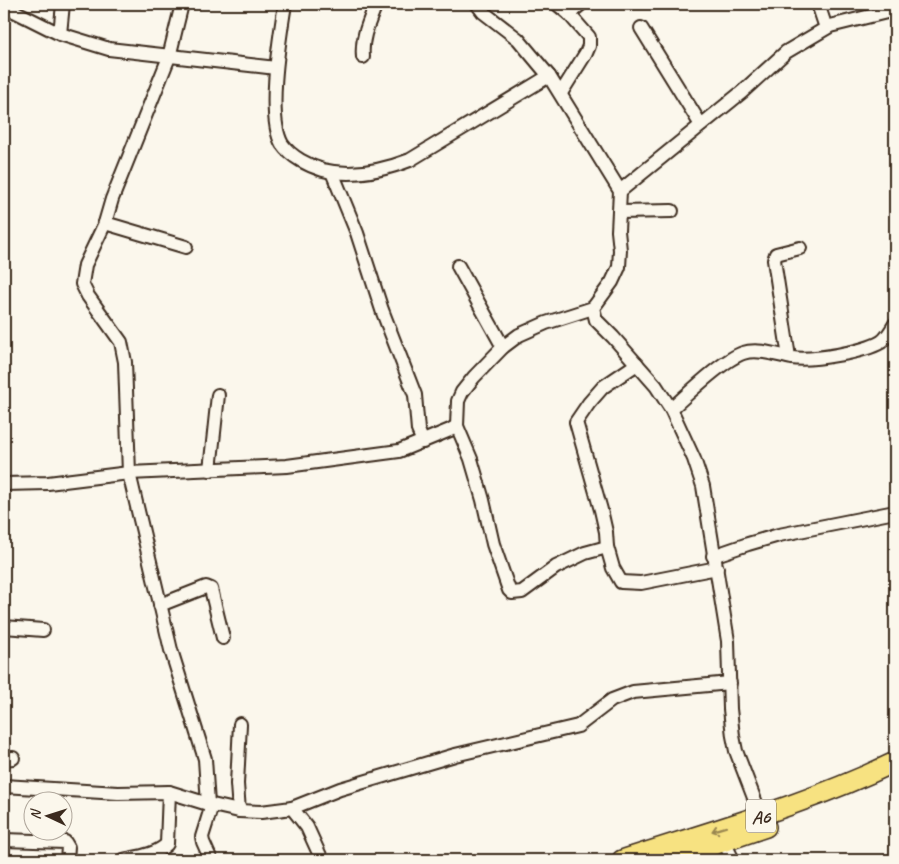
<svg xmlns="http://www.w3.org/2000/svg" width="899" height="864" font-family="Caveat,sans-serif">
  <rect width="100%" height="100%" fill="#fbf7ec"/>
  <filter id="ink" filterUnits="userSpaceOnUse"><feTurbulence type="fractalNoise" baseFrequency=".02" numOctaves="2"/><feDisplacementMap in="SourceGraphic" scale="10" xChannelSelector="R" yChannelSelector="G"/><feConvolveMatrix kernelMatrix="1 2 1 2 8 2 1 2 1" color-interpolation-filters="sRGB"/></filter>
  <g filter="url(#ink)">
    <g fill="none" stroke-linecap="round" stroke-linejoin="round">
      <defs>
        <g id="minor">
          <polyline points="182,4 169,57 112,199 105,223 85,265 82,284 88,296 121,342 125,362 129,473 171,650 205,759 208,804"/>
          <path d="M285,4c-5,32 -19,112 -3,140 9,13 27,22 41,26 28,7 61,0 87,-10l139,-84"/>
          <polyline points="477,4 483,12 518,39 549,76 620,191 618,231 620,250 619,267 612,282 593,308 596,320 613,337 656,386 671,409 694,459 703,486 728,641 730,709 733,736 736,751 761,816"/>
          <polyline points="557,4 569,14 589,37 589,46 586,53 561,93"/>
          <polyline points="818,4 826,28"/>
          <polyline points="4,6 60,34 109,49 276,68"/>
          <polyline points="569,14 581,4"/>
          <polyline points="641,28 701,125"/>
          <polyline points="60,34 63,4"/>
          <path d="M363,57c-2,-19 6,-35 13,-53"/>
          <polyline points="332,172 357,233 382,310 415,395 418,430 423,442"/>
          <polyline points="620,191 742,92 786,52 830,26 895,10"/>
          <polyline points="619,212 672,211"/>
          <polyline points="105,223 186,247"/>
          <polyline points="458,266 503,347"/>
          <polyline points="593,308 546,323 519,335 503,347 474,377 462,392 458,401 457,426 471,459 483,500 493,544 509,590 512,593 522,592 556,567 585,553 607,547"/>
          <polyline points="789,357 774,260 776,254 800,248"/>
          <polyline points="637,364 603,387 589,403 576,422 601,510 606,532 607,547 613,568 621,582 641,583 717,568"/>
          <path d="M671,409c17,-15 52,-49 72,-56 15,-5 34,2 49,5 20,3 72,-6 89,-16 6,-4 10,-12 14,-18"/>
          <polyline points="210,470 218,395"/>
          <polyline points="4,484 48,483 129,473 287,466 399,451 450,430 457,426"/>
          <polyline points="713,556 748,544 779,535 895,512"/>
          <polyline points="160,605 206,587 211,589 223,638"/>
          <polyline points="4,627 43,630"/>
          <polyline points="4,759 13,758"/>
          <polyline points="4,786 118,793 169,792 208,804 239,811 261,812 292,808 307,827 322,860"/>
          <polyline points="292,808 340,789 455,755 578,726 612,700 633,692 730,683"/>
          <polyline points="239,811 237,784 240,724"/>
          <polyline points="4,840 65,842 68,847 67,860"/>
          <polyline points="724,842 733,860"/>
          <path d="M123,860c14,-3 33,-5 44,-16l2,-52"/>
          <polyline points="211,860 203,842 202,837 212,805"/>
        </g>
        <g id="highway">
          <path d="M622,860c92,-30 186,-56 273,-98"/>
          <polyline points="670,860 766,827"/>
        </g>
      </defs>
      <!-- minor casing -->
      <use href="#minor" stroke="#3b2a1e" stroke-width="16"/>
      <!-- highway casing -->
      <use href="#highway" stroke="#3b2a1e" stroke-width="22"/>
      <!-- minor -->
      <use href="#minor" stroke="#fbf7ec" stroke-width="12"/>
      <!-- highway -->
      <use href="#highway" stroke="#f7e281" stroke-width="19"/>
    </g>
    <!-- one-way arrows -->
    <defs><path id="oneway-shaft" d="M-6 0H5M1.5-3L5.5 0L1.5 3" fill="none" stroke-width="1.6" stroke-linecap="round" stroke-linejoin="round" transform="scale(1.25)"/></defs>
    <use stroke="#998650" href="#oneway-shaft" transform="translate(719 829) rotate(163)"/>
  </g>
  <g text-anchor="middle" stroke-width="5" stroke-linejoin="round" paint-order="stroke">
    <!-- shield labels -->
    <rect fill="#fbf7ec" stroke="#75685c" stroke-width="1" x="746" y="799.5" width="30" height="33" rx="4"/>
    <g font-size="19" font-weight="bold" fill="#3b2a1e">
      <text x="761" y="823">A6</text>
    </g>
  </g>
  <!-- margin -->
  <rect width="899" height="864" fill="none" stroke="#fbf7ec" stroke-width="20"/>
  <rect x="10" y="10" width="879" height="844" fill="none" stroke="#3b2a1e" stroke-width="2" filter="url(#ink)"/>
  <!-- north arrow -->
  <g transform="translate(48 816) rotate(274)"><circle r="24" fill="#fbf7ec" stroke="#aea59a"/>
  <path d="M0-4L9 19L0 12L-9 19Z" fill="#3b2a1e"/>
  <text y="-8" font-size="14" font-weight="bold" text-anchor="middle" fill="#3b2a1e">N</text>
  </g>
</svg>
